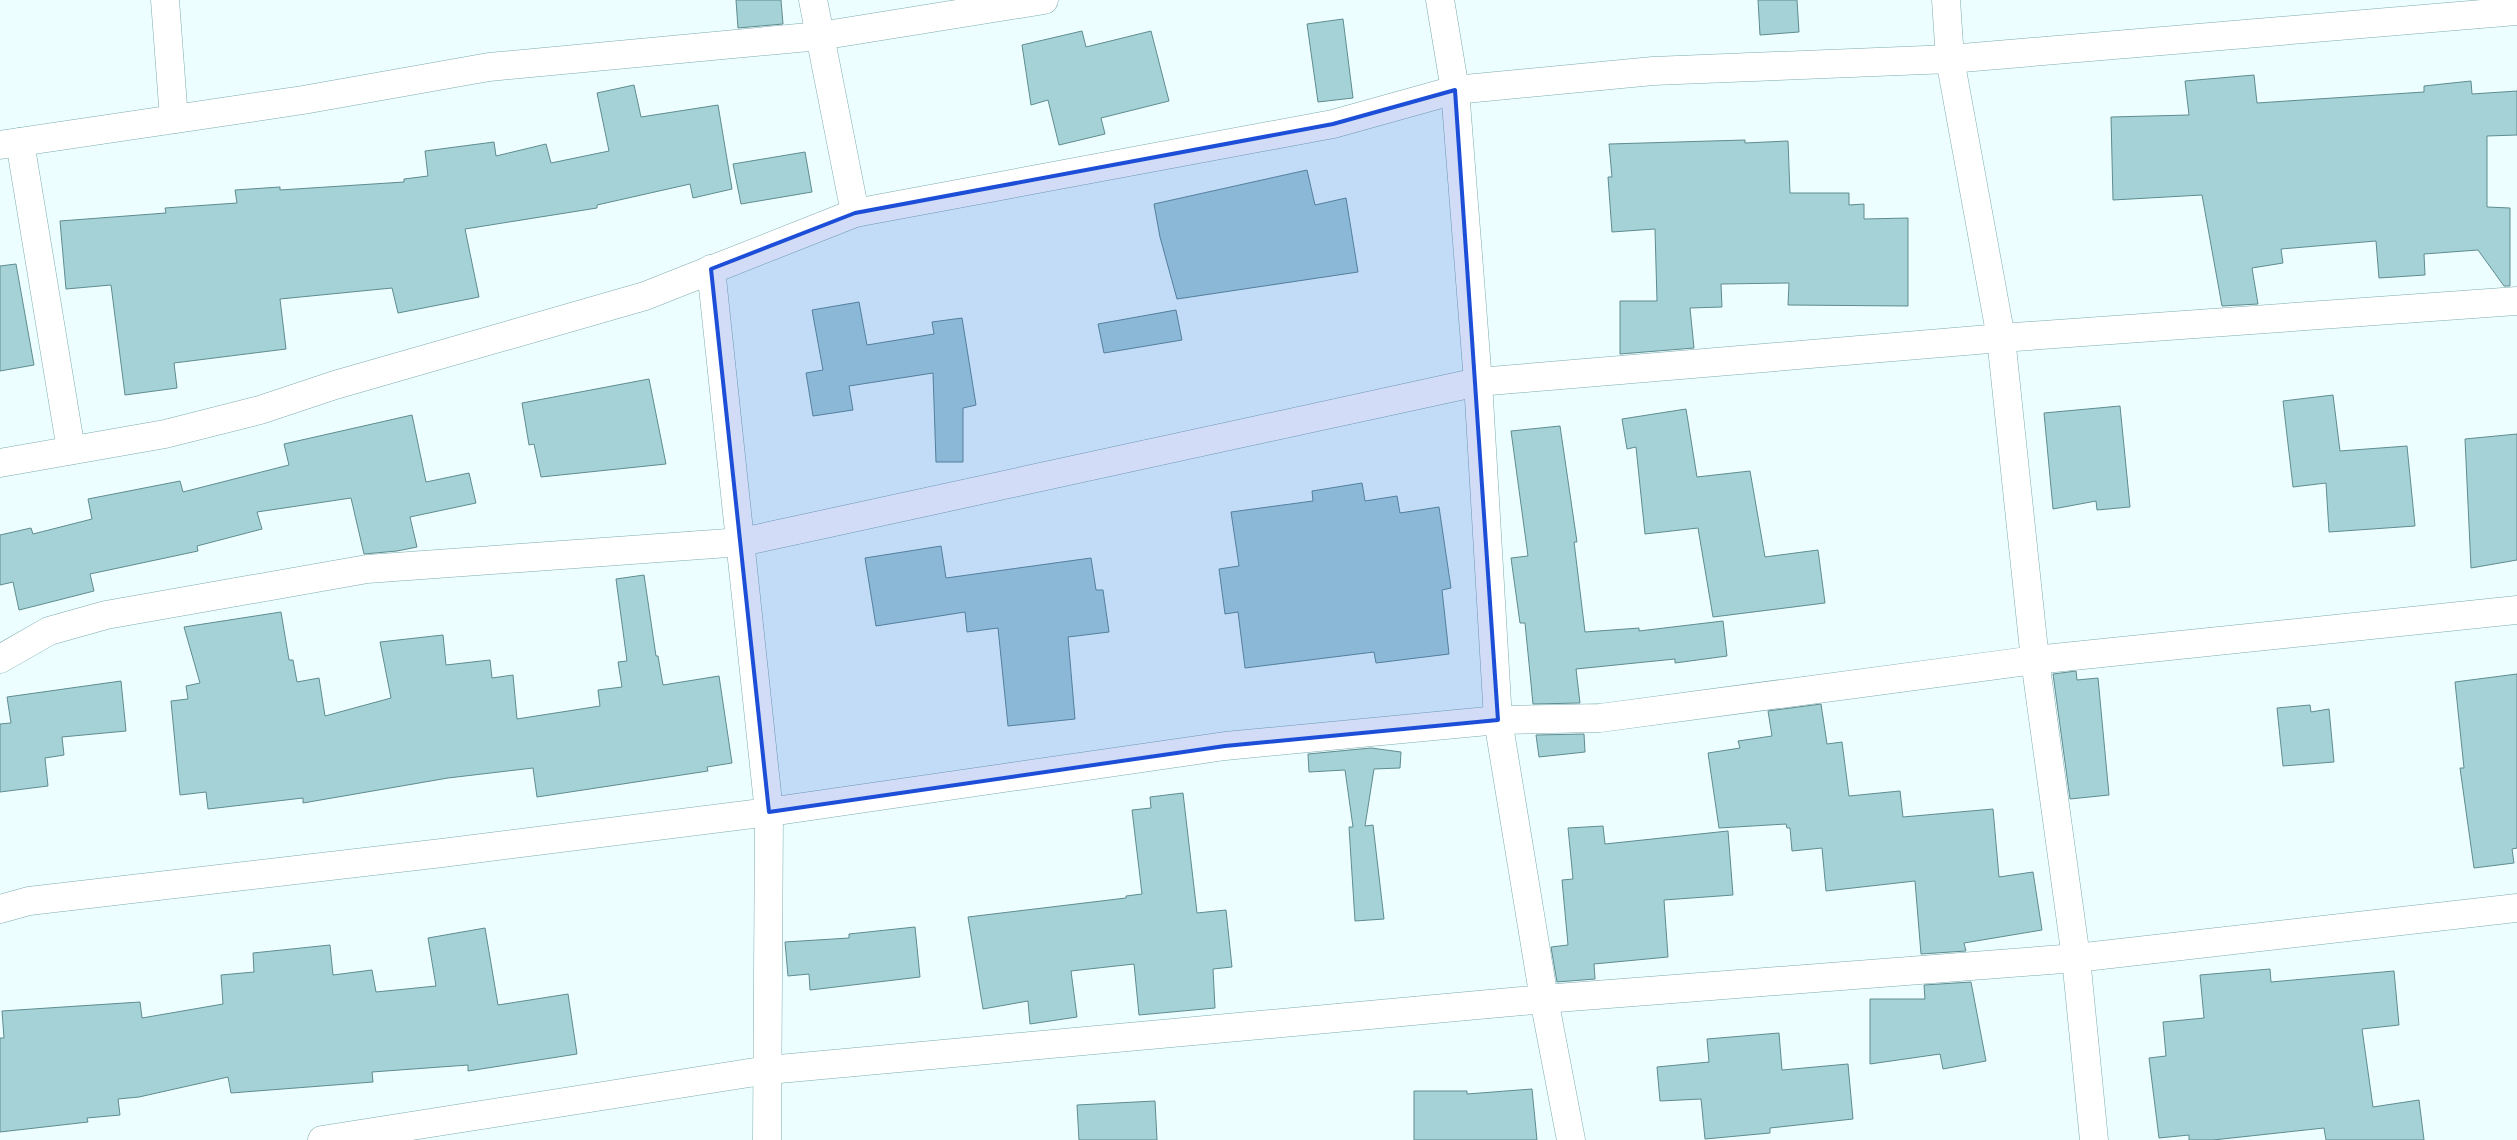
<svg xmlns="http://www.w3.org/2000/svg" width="2517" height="1140" font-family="Overpass,sans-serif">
  <rect width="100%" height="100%" fill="#ecfeff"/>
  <!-- building -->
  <g fill="#a5d2d6" stroke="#608c8f">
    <polygon points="736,0 781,0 783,24 738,28"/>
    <polygon points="1758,0 1797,0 1799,32 1760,35"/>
    <polygon points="1343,19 1353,98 1318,102 1307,24"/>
    <polygon points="1082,31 1086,47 1151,31 1169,101 1101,118 1105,134 1059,145 1048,100 1031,105 1022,45"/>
    <polygon points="2254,75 2257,103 2424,92 2424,86 2471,81 2472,94 2517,91 2517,135 2487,136 2487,207 2510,208 2510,286 2504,286 2478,250 2424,254 2425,275 2379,278 2376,241 2281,249 2283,263 2252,268 2258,304 2222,306 2202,195 2113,200 2111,117 2189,115 2185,81"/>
    <polygon points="634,85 641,117 718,105 732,189 693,198 690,184 597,205 597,208 465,229 479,297 398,313 392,288 280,299 286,349 174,363 177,388 125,395 111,285 66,289 60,221 166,213 165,208 237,203 235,190 280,187 280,190 404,182 404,179 428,176 425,151 494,142 496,156 546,144 551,163 609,151 597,93"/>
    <polygon points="1745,140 1745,143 1788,141 1790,193 1849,193 1849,205 1864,204 1864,219 1908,218 1908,306 1788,305 1789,283 1721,284 1722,307 1690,308 1694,348 1620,354 1620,301 1657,301 1655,229 1612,232 1608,177 1612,177 1609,144"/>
    <polygon points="805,152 812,192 741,204 733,164"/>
    <polygon points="1307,170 1315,205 1346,198 1358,272 1177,299 1160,237 1154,204"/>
    <polygon points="16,264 34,365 0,371 0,266"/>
    <polygon points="859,302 867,345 934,334 932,322 962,318 976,405 963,408 963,462 936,462 933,373 849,386 853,410 813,416 806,373 823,370 812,310"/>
    <polygon points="1176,310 1182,340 1104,353 1098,324"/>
    <polygon points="649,379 666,464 541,477 534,444 529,445 522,403"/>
    <polygon points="2333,395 2340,451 2407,446 2415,526 2329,532 2326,483 2293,487 2283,401"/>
    <polygon points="2120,406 2130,507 2097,510 2096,501 2053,509 2044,413"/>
    <polygon points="1686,409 1697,477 1750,471 1765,557 1818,550 1825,603 1713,617 1698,528 1645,534 1636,447 1627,449 1622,419"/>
    <polygon points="412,415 426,482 469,473 476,503 410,517 417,547 397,551 364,554 351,498 257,512 262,529 197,546 198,551 90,574 94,591 35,606 19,610 13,582 0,585 0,535 31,528 33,534 92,519 88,499 180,481 183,492 289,465 284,444"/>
    <polygon points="1560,426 1577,542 1574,542 1585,632 1639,628 1639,631 1723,621 1727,656 1675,663 1675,659 1576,669 1580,703 1533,704 1525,623 1520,623 1511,558 1528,556 1511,431"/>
    <polygon points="2517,434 2517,560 2471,568 2465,439"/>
    <polygon points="1362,483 1365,501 1397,496 1400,513 1439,507 1451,588 1442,590 1449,654 1376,663 1374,652 1245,668 1238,612 1225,614 1219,569 1239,566 1231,512 1313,501 1312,491"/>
    <polygon points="941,546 946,578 1091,558 1096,590 1103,590 1109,632 1068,637 1075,719 1008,726 998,628 967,632 965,612 876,626 865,558"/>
    <polygon points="644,575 656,656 658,656 663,685 719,676 732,763 707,767 708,771 537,797 533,768 448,778 303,803 303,798 208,809 206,792 180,795 171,701 188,699 186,686 200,683 184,627 281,612 289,660 293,660 297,682 319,678 325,716 391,698 380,642 443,635 446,665 490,660 492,678 513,675 517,719 600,706 598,690 622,687 618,662 627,661 616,579"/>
    <polygon points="2076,671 2077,680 2098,678 2109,795 2070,799 2053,674"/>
    <polygon points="2517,674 2517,848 2512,849 2514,863 2474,868 2460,768 2464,768 2455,682"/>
    <polygon points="121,681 126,731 62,737 64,755 45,758 48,786 0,792 0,724 11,723 7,697"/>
    <polygon points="1821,704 1827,744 1842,742 1849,796 1900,791 1903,817 1993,809 1999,877 2033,872 2042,930 1964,943 1966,951 1921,954 1915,881 1826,891 1822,848 1792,851 1790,828 1787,828 1786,824 1719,828 1708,753 1740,748 1738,741 1772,736 1768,711"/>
    <polygon points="2310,705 2311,712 2329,709 2334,762 2283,766 2277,708"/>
    <polygon points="1584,734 1585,752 1539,757 1536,735"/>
    <polygon points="1371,748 1401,752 1400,768 1374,769 1365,826 1373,825 1384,919 1355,921 1349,827 1353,827 1345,770 1309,772 1308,754"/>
    <polygon points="1183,793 1197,913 1226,910 1232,967 1213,969 1215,1008 1139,1015 1134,964 1071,971 1077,1017 1030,1024 1028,1001 983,1009 968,917 1126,898 1126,896 1142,894 1132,810 1151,808 1150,797"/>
    <polygon points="1603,826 1605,844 1728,831 1733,895 1664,900 1668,957 1594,964 1595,979 1557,982 1551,947 1568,945 1562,880 1573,879 1568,828"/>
    <polygon points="915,927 920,977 810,990 809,974 788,976 785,942 849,938 849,934"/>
    <polygon points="485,928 498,1005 568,994 577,1054 468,1071 468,1065 372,1072 373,1082 231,1093 228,1077 139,1097 118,1099 120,1115 87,1118 88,1122 0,1132 0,1038 4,1038 2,1011 140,1002 142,1018 223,1004 221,975 254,972 253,953 330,945 333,975 372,970 376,992 436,986 428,938"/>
    <polygon points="2270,969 2271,982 2394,971 2399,1025 2362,1029 2373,1107 2419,1100 2424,1140 2326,1140 2324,1128 2213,1140 2189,1140 2189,1135 2159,1138 2149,1058 2166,1056 2163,1022 2204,1018 2200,975"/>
    <polygon points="1971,982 1986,1061 1943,1069 1940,1054 1870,1064 1870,999 1925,999 1924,985"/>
    <polygon points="1779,1033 1782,1070 1848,1064 1853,1119 1770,1128 1770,1133 1705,1139 1701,1099 1660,1101 1657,1067 1709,1062 1707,1039"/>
    <polygon points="1532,1089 1537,1140 1414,1140 1414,1091 1467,1091 1467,1094"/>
    <polygon points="1155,1101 1157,1140 1079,1140 1077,1105"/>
  </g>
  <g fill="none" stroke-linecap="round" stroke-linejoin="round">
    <defs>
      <g id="minor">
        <polyline points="165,0 174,119"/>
        <polyline points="813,0 855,213"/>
        <polyline points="1440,0 1455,90 1478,382 1498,720 1544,999 1571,1140"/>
        <polyline points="1946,0 1950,59 2001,338 2035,660 2076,958 2094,1140"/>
        <polyline points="20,142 71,450"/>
        <polyline points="0,145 303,100 489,67 820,36 1044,0"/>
        <polyline points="711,269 769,812 767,1140"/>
        <polyline points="0,463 165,434 260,410 335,385 645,296 855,213 1333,124 1455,90 1653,71 1950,59 2517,11"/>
        <polyline points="0,659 49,631 106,615 367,569 742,542 1478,382 2001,338 2517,301"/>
        <polyline points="0,909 29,901 442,853 769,812 1225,746 1498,720 1600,718 2035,660 2517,610"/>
        <polyline points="322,1140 768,1070 1544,999 2076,958 2517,908"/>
      </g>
    </defs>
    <!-- minor casing -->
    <use href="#minor" stroke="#7fabaf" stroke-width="29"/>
    <!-- minor -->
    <use href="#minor" stroke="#fff" stroke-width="28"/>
  </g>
  <!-- marked area -->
  <path fill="#1d4ed8" fill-opacity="0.2" stroke="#1d4ed8" stroke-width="4" stroke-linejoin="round" d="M1455,90l43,630 -273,26 -456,66 -58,-543 144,-56 478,-89z"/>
</svg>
